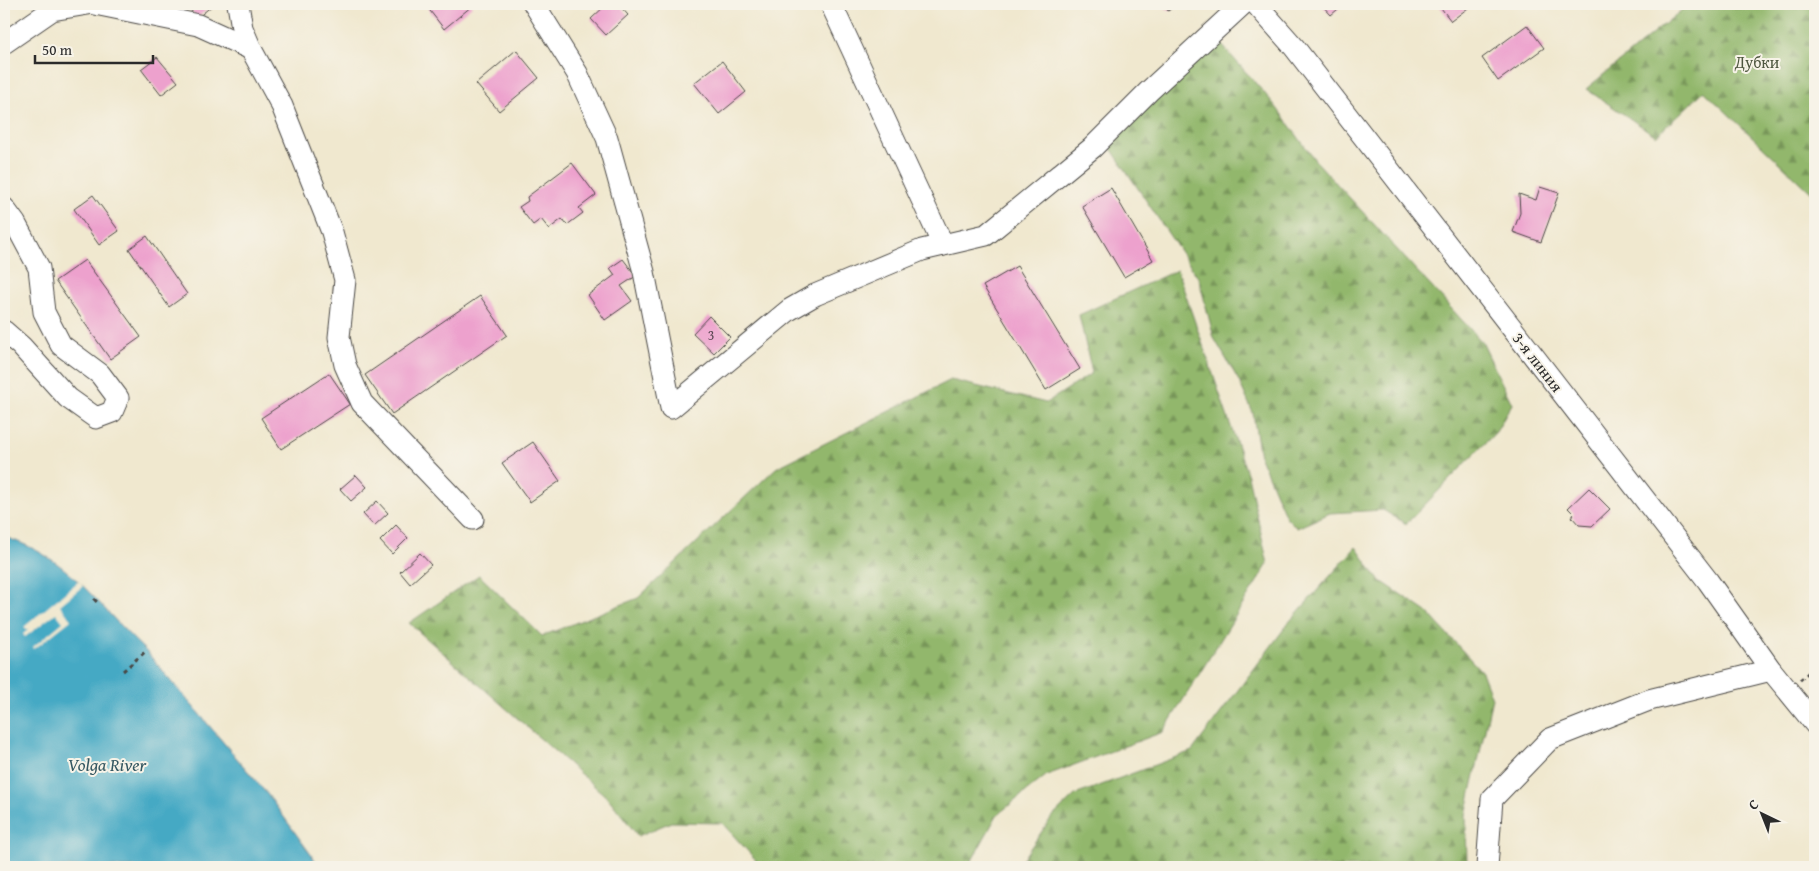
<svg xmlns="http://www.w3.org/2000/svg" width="1819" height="871" font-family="'Gentium Book Plus',serif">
  <defs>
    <pattern id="forest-firs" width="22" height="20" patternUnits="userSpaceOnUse" patternTransform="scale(1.25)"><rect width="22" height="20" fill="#92b76c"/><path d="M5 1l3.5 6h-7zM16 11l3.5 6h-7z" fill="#779559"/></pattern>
  </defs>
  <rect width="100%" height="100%" fill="#f7f3e8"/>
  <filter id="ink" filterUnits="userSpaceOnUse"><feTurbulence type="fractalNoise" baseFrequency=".02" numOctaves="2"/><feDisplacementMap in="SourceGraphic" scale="10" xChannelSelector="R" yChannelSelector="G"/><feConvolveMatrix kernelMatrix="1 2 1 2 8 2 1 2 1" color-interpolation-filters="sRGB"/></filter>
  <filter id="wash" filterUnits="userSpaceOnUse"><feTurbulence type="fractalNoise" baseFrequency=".0096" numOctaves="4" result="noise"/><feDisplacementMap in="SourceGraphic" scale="20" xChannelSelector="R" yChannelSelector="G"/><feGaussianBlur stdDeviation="1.12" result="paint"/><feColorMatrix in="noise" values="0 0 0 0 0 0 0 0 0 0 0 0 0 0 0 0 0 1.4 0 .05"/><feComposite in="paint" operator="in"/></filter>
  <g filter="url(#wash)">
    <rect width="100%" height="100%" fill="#f0e8cf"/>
    <!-- forest -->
    <g fill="url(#forest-firs)" stroke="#5e714c">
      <polygon points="1689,4 1815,4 1815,196 1704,91 1656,136 1586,89"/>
      <polygon points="1221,44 1274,104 1315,160 1482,342 1512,404 1496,432 1406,524 1383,510 1330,513 1297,528 1286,517 1260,457 1253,413 1239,381 1214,338 1199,279 1108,144 1191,63"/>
      <polygon points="1177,270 1248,476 1268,564 1163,732 1047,775 997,815 970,864 965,867 759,867 755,859 722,823 671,822 638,836 609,799 409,623 479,575 542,636 638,598 776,468 951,380 1046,403 1092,373 1079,315"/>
      <polygon points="1356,547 1378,579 1427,612 1482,672 1492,698 1466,815 1467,867 1017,867 1052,817 1075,795 1192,751 1290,621"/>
    </g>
    <!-- water -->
    <path fill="#44a9c4" stroke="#386a78" d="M4,537c67,20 93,69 142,114l122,144 52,72h-316z"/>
    <!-- pier -->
    <polygon fill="#f0e8cf" points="79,581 83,586 60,605 71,620 34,649 33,647 63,622 56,613 25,637 23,634 28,630 24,627"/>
    <g id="blocks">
      <!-- building -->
      <g fill="#eda1cd">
        <polygon points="186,4 212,4 213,5 197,18"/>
        <polygon points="431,4 470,4 472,6 444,29 427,7"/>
        <polygon points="607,4 618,4 628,15 606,35 591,19"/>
        <polygon points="1163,4 1177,4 1168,11"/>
        <polygon points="1321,4 1344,4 1331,15"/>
        <polygon points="1438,4 1465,4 1468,8 1451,21"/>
        <polygon points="1527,25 1544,48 1498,81 1482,58"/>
        <polygon points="516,50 539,78 499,111 476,84"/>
        <polygon points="157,57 178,82 161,95 141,69"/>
        <polygon points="722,61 746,92 719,114 694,83"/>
        <polygon points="572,163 596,195 579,208 583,213 567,225 562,219 549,229 541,219 533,225 519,207 528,201 527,197"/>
        <polygon points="1540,187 1559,193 1541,242 1513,232 1520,213 1519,194 1536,200"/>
        <polygon points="1111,188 1153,260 1124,277 1082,206"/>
        <polygon points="93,195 119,231 99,245 74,209"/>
        <polygon points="147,236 187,294 169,307 129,249"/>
        <polygon points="623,259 636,276 621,286 632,301 605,320 588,295 615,275 610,268"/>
        <polygon points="85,260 141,337 110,359 55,281"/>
        <polygon points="1017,266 1080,369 1046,390 983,286"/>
        <polygon points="480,296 507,335 392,414 365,375"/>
        <polygon points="709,316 730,337 714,353 693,333"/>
        <polygon points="329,373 350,404 281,449 261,418"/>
        <polygon points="533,442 560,481 530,502 502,463"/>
        <polygon points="356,475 367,487 351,501 340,489"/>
        <polygon points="1589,488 1610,509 1592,526 1579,525 1572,517 1574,514 1568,508"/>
        <polygon points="377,501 388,513 374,526 363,514"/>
        <polygon points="396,525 408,538 392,554 380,541"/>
        <polygon points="420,553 431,565 410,584 400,572"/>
      </g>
    </g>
  </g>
  <g filter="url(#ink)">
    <use href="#blocks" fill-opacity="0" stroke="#494744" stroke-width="1"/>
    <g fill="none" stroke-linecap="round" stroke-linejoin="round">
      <defs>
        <g id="minor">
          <polyline points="95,4 198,25 251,49"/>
          <polyline points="238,4 242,28 251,49 282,106 332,232 345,280 339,337 345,365 362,403 473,519"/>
          <polyline points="534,4 577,73 607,138 644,272 671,408 789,310 815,295 922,250 986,235 1092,148 1149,91 1243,4"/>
          <polyline points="831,4 943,245"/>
          <polyline points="1256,4 1294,47 1708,581 1771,670 1815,724"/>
          <polyline points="4,43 52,10 88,4"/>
          <polyline points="4,208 15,223 39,268 44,312 61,345 100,374 118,398 112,412 96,418 68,398 21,346 4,331"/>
          <polyline points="1487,867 1492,799 1550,739 1649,700 1771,670"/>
        </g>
      </defs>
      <!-- minor casing -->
      <use href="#minor" stroke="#494744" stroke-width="23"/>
      <!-- path -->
      <g stroke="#494744" stroke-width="3" stroke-dasharray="4 4" stroke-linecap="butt">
        <polyline points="94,599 97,602"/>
        <polyline points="123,671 146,651"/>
        <polyline points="1800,680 1815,667"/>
      </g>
      <!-- minor -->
      <use href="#minor" stroke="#fff" stroke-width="21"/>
    </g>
  </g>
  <g text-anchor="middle" stroke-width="4" stroke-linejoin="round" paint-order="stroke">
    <!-- number labels -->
    <g font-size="14" fill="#5c4854">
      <text x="711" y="340">3</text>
    </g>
    <!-- park labels -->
    <g font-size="16" fill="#4e563f" stroke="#f7f3e8">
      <text x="1757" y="68">Дубки</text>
    </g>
    <!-- street labels -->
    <g font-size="16" fill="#2b2b2b" stroke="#f7f3e8">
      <text transform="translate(1538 362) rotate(52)" y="6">3-я линия</text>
    </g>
    <!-- water labels -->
    <g font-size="18" font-style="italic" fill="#345761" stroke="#f7f3e8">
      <text x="107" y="771">Volga River</text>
    </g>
  </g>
  <!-- margin -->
  <rect width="1819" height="871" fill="none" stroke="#f7f3e8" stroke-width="20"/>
  <!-- north arrow -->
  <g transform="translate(1762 814) rotate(317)" stroke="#f7f3e8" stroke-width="4" paint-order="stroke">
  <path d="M0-4L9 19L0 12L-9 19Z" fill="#2b2b2b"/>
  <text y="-8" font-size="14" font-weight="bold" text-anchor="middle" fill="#2b2b2b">С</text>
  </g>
  <!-- scale -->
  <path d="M35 55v8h118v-8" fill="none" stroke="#2b2b2b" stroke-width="2.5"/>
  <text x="42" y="55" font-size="15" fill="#2b2b2b" stroke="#f7f3e8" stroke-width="4" paint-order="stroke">50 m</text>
</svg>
